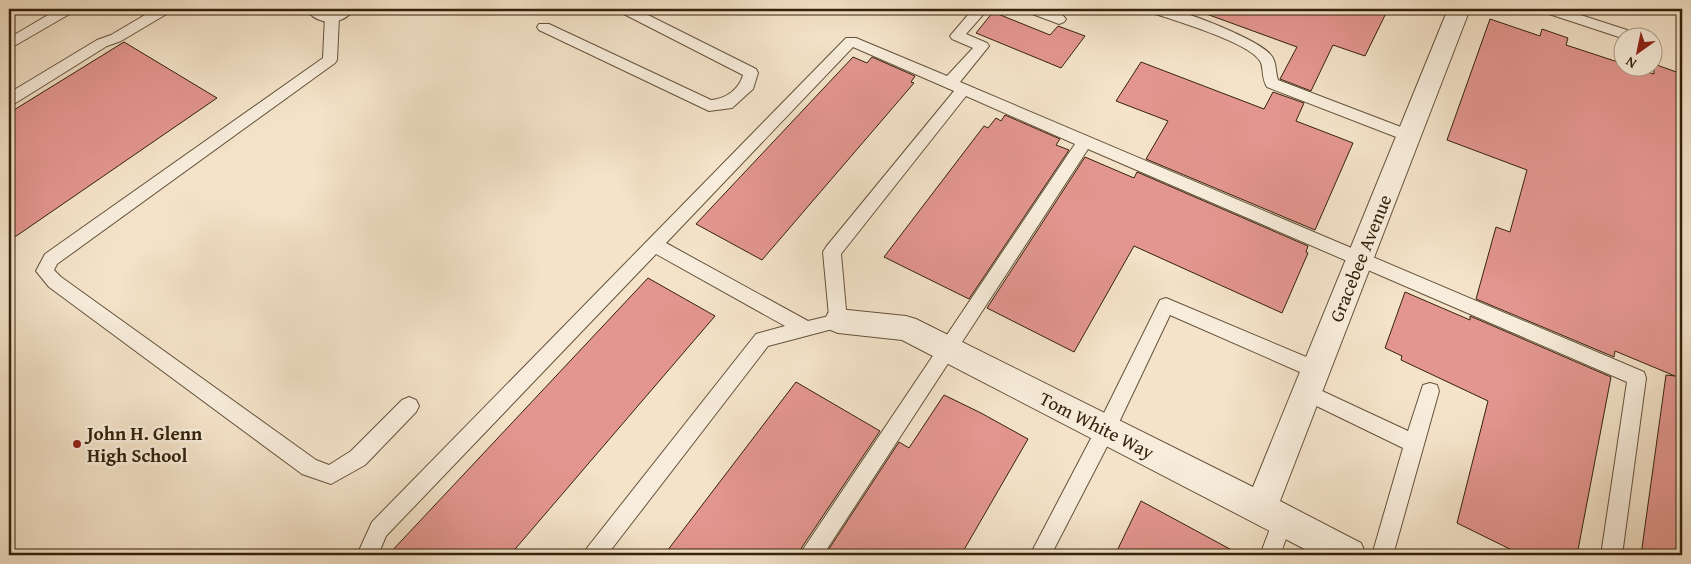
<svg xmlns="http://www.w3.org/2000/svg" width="1691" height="564" font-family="'Gentium Book Plus',serif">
  <rect width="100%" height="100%" fill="#f4e3c9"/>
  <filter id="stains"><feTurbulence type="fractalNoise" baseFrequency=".004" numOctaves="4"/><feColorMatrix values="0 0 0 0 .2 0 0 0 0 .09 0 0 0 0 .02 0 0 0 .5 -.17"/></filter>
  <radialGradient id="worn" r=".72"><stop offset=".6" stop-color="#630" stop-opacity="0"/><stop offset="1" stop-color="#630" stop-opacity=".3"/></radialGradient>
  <!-- building -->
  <g fill="#e3968f" stroke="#34220b">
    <polygon points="1201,9 1388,9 1365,56 1333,45 1311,91 1280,79 1297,47 1201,12"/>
    <polygon points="993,12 1050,35 1058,26 1085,36 1061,68 976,33"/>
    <polygon points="1490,19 1540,36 1542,29 1568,38 1566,45 1624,64 1624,68 1635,68 1654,74 1654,64 1682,74 1682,555 1641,555 1666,375 1675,376 1615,351 1614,357 1476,299 1496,227 1510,232 1527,170 1447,140"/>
    <polygon points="124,42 217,98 9,241 9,113"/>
    <polygon points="853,57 867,63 872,57 915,76 911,82 914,83 762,260 696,224"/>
    <polygon points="1141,62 1264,109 1273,92 1304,103 1296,121 1353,143 1315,230 1146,159 1168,121 1116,101"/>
    <polygon points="1005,115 1060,139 1056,145 1069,150 969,299 884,257 984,126 988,128 996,118 1001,121"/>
    <polygon points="1085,157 1134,178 1137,172 1308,246 1306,252 1308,253 1282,313 1134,246 1074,352 987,308"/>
    <polygon points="648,278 715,316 510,555 388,555"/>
    <polygon points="1405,292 1470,320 1470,316 1611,377 1577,555 1522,555 1457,523 1488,401 1401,360 1402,356 1385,348"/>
    <polygon points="796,382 880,431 802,547 799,555 664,555"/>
    <polygon points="944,395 981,413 1028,439 961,555 825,555 899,442 909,448"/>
    <polygon points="1141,501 1241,555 1115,555"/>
  </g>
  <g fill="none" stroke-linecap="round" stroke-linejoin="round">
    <defs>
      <g id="lane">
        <polygon points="58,9 75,9 73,12 9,49 9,38"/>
        <polygon points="155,9 172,9 170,12 121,41 107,46 14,104 9,105 9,93 97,40 111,35"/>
        <path d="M618,9h18l120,60 2,4 -5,16 -21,19 -23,3 -170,-81 -2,-3 2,-3h10l162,76c14,-1 28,-10 32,-25l-123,-63z"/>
        <path d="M973,9h15l-22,25 21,9 2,3 -29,36 684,290 2,6 -24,177h-21l26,-173 -539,-233 -265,406h-22l3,-7 271,-404 -109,-48 -125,158 6,67 -3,5 -76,20 -161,209h-24l4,-7 169,-214 29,-8 -129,-72 -270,282 -8,19h-21l15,-33 474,-484h10l91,38 26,-28 -21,-9 -2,-3zM853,47l101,44 -128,156 -3,5 6,64 -21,5 -142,-78z"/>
        <path d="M1025,9c13,-1 33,-1 41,10l-2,3 -5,2 -32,-12z"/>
        <path d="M1148,9c6,0 13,-1 19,0 20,2 91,31 103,45 7,7 5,17 8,26l136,52 3,4 -3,4 -5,2 -5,-2 -137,-53c-6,-9 -3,-20 -7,-26 -11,-19 -88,-41 -110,-49z"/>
        <polygon points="1541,9 1562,9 1627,30 1629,33 1627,36 1622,38 1543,12"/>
        <polygon points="332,11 337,13 339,16 337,60 335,63 57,264 54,270 61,277 316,460 329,465 351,451 402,400 409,397 416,400 419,406 416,412 365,465 331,484 302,474 49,287 36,271 45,254 323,58 325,16 327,13"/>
        <polygon points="1166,298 1323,364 1325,370 1323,376 1316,378 1309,376 1170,315 1113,435 1051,555 1030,555 1099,423 1160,300"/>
        <polygon points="1430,383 1437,385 1439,391 1393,555 1372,555 1403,448 1300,398 1298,392 1300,386 1307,384 1408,431 1421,391 1423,385"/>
        <polygon points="1283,510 1290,513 1293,520 1280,555 1260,555 1276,513"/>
      </g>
      <g id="street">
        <path d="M306,9h48c-11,17 -37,17 -48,0z"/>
        <polygon points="1448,9 1470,9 1280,501 1361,543 1366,555 1316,555 902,340 838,333 828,329 824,321 828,313 838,309 906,316 916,319 1253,487"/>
      </g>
    </defs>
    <!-- lane casing -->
    <use href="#lane" stroke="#64523a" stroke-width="2"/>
    <!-- street casing -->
    <use href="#street" stroke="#64523a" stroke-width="2"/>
    <!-- lane -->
    <use href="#lane" fill="#f8eddc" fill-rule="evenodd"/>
    <!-- street -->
    <use href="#street" fill="#f8eddc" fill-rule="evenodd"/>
  </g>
  <!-- markers -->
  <circle fill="#8f2418" stroke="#f8eddc" stroke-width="2" cx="77" cy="444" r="5"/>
  <g text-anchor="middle" stroke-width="5" stroke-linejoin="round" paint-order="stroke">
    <!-- street labels -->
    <g font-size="19" fill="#34220b" stroke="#f8eddc">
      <text transform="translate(1360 258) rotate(-68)" y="7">Gracebee Avenue</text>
      <text transform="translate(1097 425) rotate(27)" y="7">Tom White Way</text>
    </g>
    <!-- poi labels -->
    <g font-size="19" font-weight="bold" fill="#34220b" stroke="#f8eddc" text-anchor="start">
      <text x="87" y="440">John H. Glenn<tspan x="87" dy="22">High School</tspan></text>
    </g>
  </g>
  <!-- margin -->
  <rect width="1691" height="564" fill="none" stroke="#f4e3c9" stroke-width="30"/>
  <rect x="10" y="10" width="1671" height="544" fill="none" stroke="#34220b" stroke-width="2.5"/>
  <rect x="15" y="15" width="1661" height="534" fill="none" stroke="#34220b"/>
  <!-- north arrow -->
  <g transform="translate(1638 52) rotate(213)"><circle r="24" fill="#f8eddc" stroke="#aa9c88"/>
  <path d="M0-4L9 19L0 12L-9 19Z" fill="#8f2418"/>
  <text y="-8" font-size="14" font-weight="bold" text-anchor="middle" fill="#34220b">N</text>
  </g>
  <rect width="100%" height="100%" filter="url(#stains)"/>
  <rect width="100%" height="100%" fill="url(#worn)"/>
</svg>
